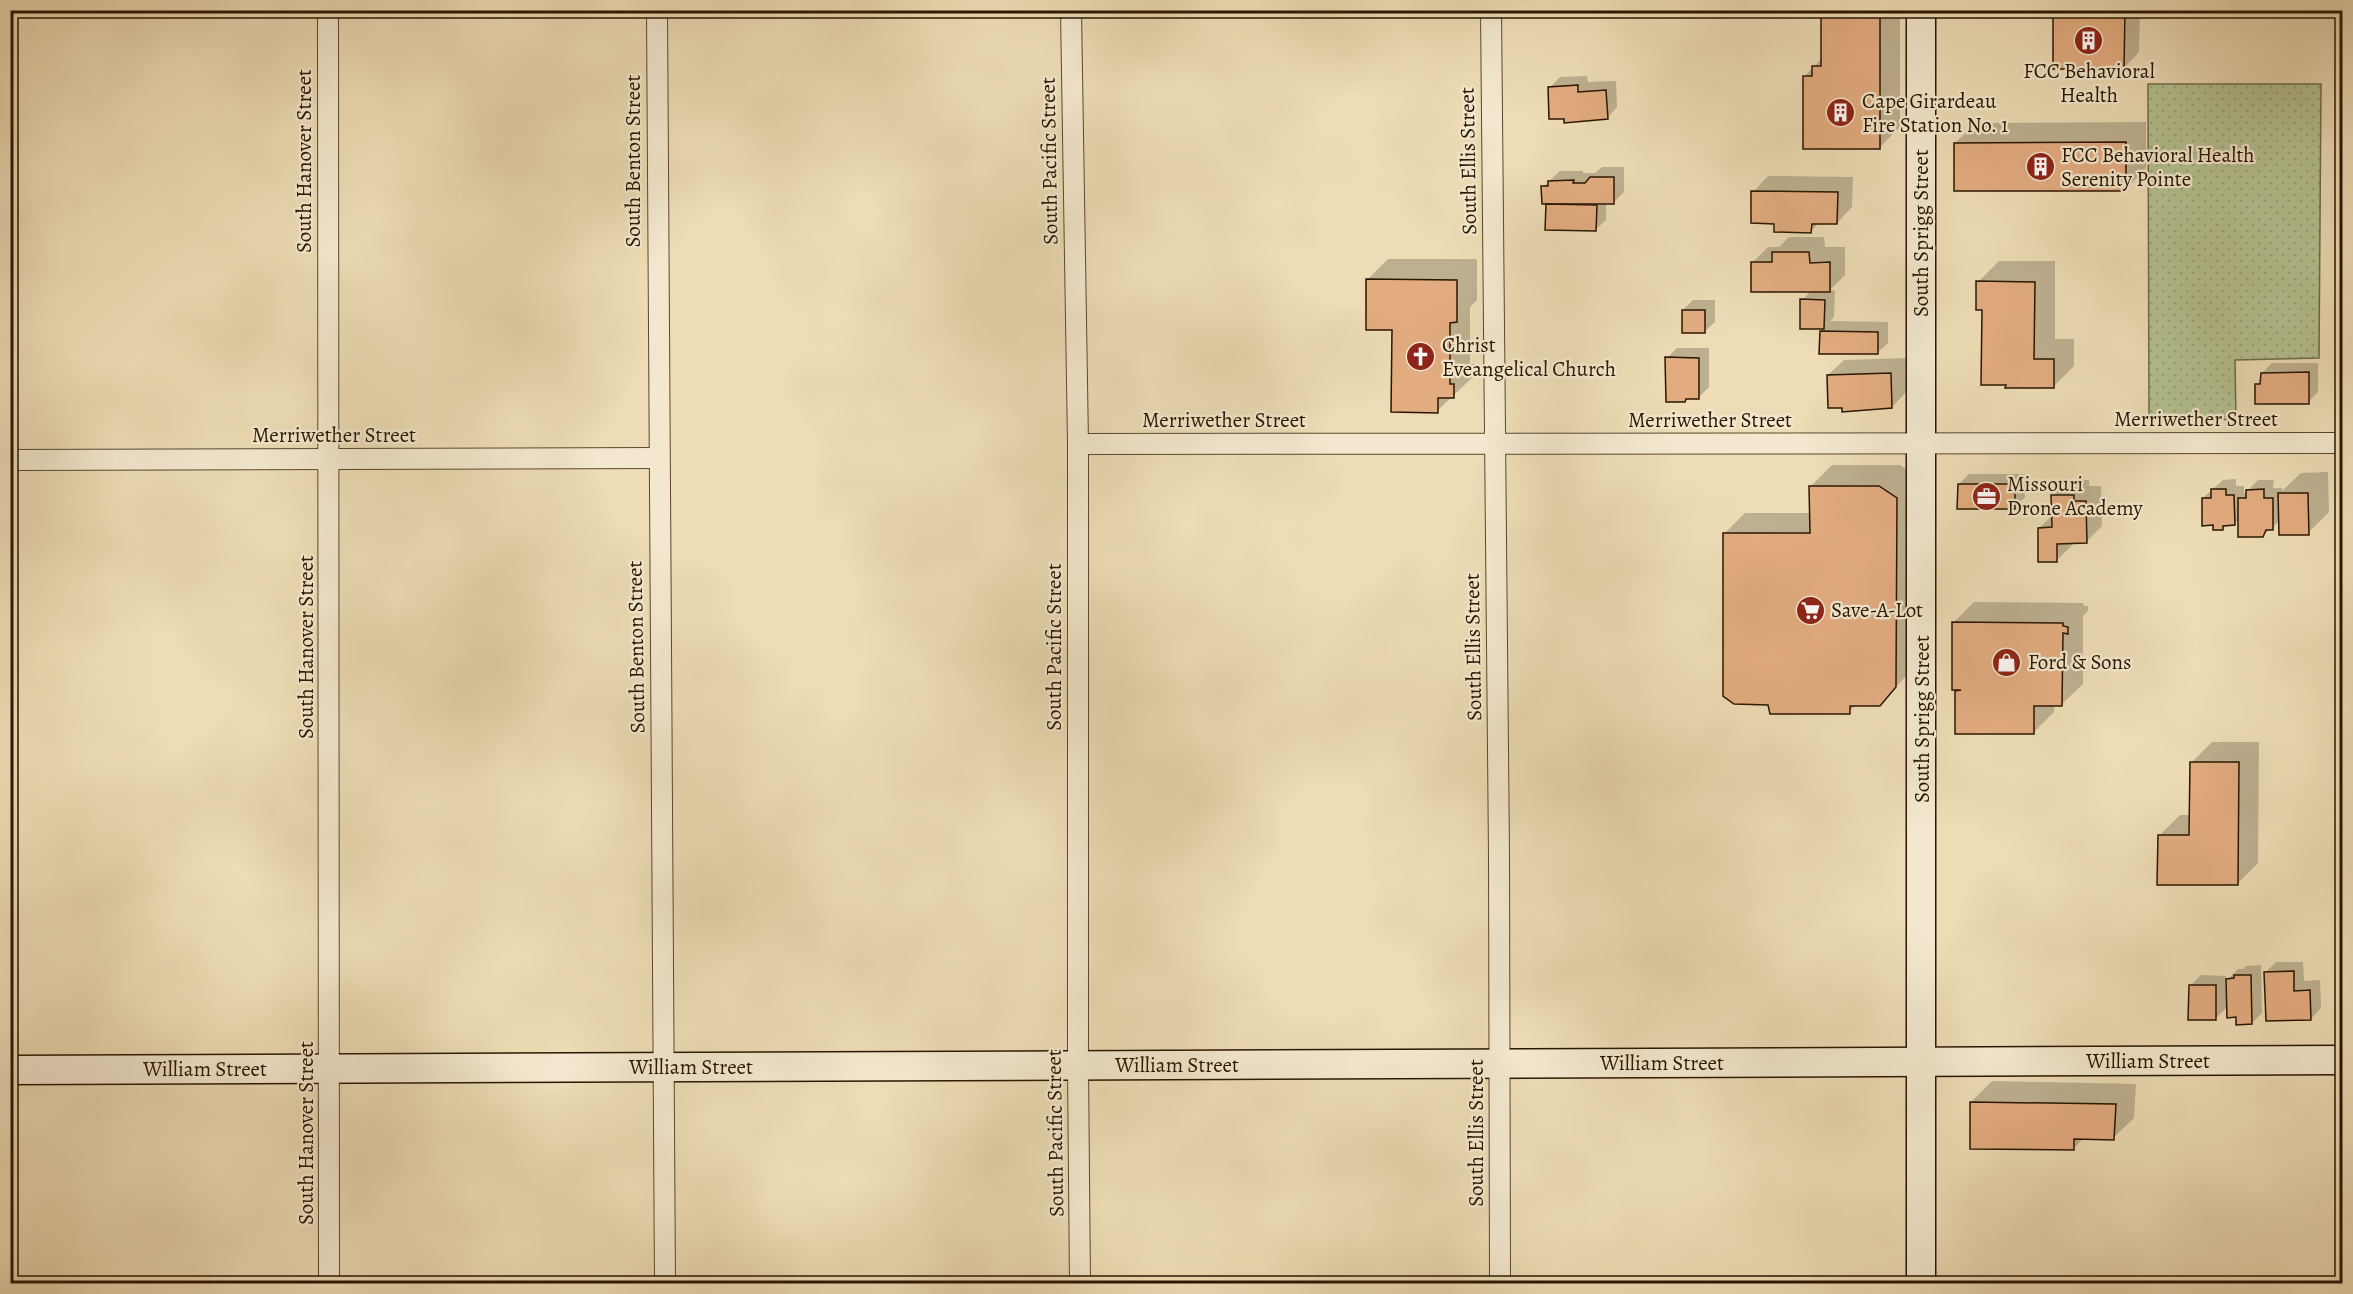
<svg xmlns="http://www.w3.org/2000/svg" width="2353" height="1294" font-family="Alegreya,serif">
  <defs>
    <pattern id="grass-dots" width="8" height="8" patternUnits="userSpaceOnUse" patternTransform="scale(1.5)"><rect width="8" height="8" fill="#b4c191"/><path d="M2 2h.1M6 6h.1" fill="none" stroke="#9ba57b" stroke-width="1.8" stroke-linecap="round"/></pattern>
  </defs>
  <rect width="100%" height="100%" fill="#eddcb5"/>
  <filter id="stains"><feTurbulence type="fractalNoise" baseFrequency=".00333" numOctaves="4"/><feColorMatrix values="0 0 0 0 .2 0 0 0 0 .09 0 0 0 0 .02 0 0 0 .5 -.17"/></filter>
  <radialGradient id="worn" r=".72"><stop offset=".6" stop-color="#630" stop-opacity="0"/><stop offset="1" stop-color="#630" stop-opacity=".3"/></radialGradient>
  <!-- grass -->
  <polygon fill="url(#grass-dots)" stroke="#6f6c48" stroke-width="1.5" points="2148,84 2321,84 2319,358 2235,360 2236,420 2149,417"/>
  <!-- shadow -->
  <g fill="#0003">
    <polygon points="1823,10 1900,10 1900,127 1879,148 1804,77 1823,57"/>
    <polygon points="2056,10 2140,10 2139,52 2124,68 2055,12"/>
    <polygon points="1587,76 1588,82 1616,81 1617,107 1607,118 1549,88 1560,77"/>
    <polygon points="2146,122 2146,168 2126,189 1955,143 1976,123"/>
    <polygon points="1602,167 1624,167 1624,192 1614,202 1606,202 1606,220 1595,230 1546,229 1547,202 1543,187 1560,171 1583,171 1583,173 1595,173"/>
    <polygon points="1768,176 1853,177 1852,207 1837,223 1819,223 1811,231 1775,222 1753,192"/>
    <polygon points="1789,237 1824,237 1825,247 1845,247 1845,275 1830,290 1835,291 1834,317 1830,321 1888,322 1888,343 1877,353 1821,331 1825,328 1801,327 1802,300 1811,291 1752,263 1768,247 1779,247"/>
    <polygon points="1388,259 1477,259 1477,300 1470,307 1470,364 1474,364 1474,376 1437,411 1367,280"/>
    <polygon points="1999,261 2055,261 2055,339 2074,339 2074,366 2053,387 1983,308 1978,282"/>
    <polygon points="1693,300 1715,300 1715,322 1704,332 1683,310"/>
    <polygon points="1677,348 1709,348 1709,387 1699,397 1688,397 1685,400 1667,358"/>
    <polygon points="1906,358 1907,391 1892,407 1844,411 1828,375 1844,360"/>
    <polygon points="2272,363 2318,363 2318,392 2308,402 2257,385 2262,380 2262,373"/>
    <polygon points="1832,465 1900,465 1917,477 1917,665 1879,704 1857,704 1849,712 1724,534 1745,513 1811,513 1811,486"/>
    <polygon points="2328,472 2329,512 2308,533 2280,521 2263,535 2239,519 2234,524 2227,524 2223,529 2203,498 2223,480 2236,479 2236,486 2244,486 2244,494 2258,480 2274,480 2273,488 2282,488 2282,491 2301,473"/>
    <polygon points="1969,474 2025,474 2025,497 2015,507 1959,484"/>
    <polygon points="2069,480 2089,480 2089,486 2101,486 2102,526 2086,542 2072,542 2072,545 2057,560 2039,528 2053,515 2053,496"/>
    <polygon points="1974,602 2083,603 2084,606 2088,606 2088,611 2083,616 2083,684 2062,704 2054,704 2054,712 2033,733 1956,732 1953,623"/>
    <polygon points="2212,742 2259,742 2258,863 2237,884 2159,836 2180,815 2191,815 2191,763"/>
    <polygon points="2276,962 2303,962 2304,981 2320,980 2321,1008 2311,1019 2265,973"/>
    <polygon points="2261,965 2262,1013 2252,1023 2237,1016 2228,1006 2215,1019 2191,985 2201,975 2226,976 2226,981 2238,969 2243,969 2246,966"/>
    <polygon points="1992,1081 2136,1084 2134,1118 2113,1138 2084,1138 2073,1149 1971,1102"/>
  </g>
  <!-- building -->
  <g fill="#e2ac80" stroke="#2a1600" stroke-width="1.5">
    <polygon points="1821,10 1880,10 1880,149 1803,149 1803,76 1812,76 1812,66 1821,66"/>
    <polygon points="2053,11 2125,11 2124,69 2053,69"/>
    <polygon points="1578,85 1578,92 1606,90 1608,119 1564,123 1564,119 1549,119 1548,87"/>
    <polygon points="2126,142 2126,191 1954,191 1954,143"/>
    <polygon points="1590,177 1614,177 1614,204 1542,204 1541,186 1548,186 1548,181 1574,180 1573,183 1585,183"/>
    <polygon points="1751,191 1838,192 1837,224 1812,224 1811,233 1774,232 1774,224 1751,223"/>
    <polygon points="1546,204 1597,205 1596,231 1545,230"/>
    <polygon points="1772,252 1809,252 1810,263 1830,262 1830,292 1751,292 1751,262 1772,262"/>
    <polygon points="1366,279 1457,280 1457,322 1450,323 1450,384 1454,384 1454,398 1438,398 1438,413 1391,412 1392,330 1366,330"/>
    <polygon points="1976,281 2035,282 2034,359 2054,359 2054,388 2005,388 2006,385 1981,385 1982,310 1976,310"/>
    <polygon points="1800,299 1825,300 1824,329 1800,329"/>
    <rect x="1682" y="310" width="23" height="23"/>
    <polygon points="1820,331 1878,332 1878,354 1819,354"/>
    <polygon points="1665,357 1699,358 1699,399 1686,399 1685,402 1666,402"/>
    <polygon points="2309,372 2309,404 2255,404 2255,384 2260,384 2261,373"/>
    <polygon points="1891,373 1892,408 1842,412 1842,408 1828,408 1827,375"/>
    <polygon points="1958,484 2015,484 2015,509 1957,509"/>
    <polygon points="1809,486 1879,486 1897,498 1896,687 1880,706 1850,706 1850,714 1770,714 1768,705 1734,704 1723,696 1723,533 1810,533"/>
    <polygon points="2211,489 2226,489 2226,495 2234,495 2235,525 2223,526 2223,530 2213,530 2213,525 2202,526 2202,498 2211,498"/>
    <polygon points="2264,489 2264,498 2273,498 2273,530 2266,530 2263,537 2238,537 2238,498 2246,498 2246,490"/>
    <polygon points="2278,493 2308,493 2309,535 2279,535"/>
    <polygon points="2051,495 2074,495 2074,501 2086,501 2087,543 2057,544 2057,562 2038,562 2038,528 2052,527"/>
    <polygon points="1952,622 2063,623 2063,626 2068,627 2068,634 2063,633 2062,706 2034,706 2034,734 1955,734 1955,691 1961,690 1952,690"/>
    <polygon points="2190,762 2239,762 2238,885 2157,885 2158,835 2189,835"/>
    <polygon points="2294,971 2294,991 2310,990 2311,1020 2266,1021 2264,972"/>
    <polygon points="2234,975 2251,975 2252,1024 2236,1025 2236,1017 2227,1018 2226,979 2234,978"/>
    <polygon points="2189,985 2216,985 2216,1020 2188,1020"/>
    <polygon points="1970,1102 2116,1104 2114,1140 2074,1139 2074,1150 1970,1149"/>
  </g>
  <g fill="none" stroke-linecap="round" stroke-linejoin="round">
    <defs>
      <g id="minor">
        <polyline points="328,10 329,1284"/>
        <polyline points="657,10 665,1284"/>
        <polyline points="1071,10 1078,444 1078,1066 1080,1284"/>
        <polyline points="1491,10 1499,855 1500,1284"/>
        <polyline points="1078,444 2342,443"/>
        <polyline points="10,460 658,458"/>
      </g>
      <g id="secondary">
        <polyline points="1921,10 1921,1284"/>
        <polyline points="10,1070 2342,1060"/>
      </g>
    </defs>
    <!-- minor casing -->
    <use href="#minor" stroke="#5b482d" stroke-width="22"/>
    <!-- secondary casing -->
    <use href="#secondary" stroke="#2a1600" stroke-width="31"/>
    <!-- minor -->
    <use href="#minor" stroke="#f3e8cf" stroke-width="20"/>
    <!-- secondary -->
    <use href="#secondary" stroke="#f3e8cf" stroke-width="28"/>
  </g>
  <!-- icons -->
  <defs>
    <symbol id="building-disc" viewBox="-11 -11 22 22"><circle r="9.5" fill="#8f2418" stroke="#f3e8cf"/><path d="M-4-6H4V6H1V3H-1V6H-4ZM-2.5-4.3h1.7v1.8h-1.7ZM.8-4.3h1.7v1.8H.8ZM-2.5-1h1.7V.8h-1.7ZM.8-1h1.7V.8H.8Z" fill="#fff"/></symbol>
    <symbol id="church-disc" viewBox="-11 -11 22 22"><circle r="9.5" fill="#8f2418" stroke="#f3e8cf"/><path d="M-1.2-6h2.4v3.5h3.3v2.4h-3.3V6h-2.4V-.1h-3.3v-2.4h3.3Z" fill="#fff"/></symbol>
    <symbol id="office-disc" viewBox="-11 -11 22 22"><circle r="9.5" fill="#8f2418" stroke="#f3e8cf"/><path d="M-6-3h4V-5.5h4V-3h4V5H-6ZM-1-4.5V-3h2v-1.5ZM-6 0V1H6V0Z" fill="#fff"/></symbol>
    <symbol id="supermarket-disc" viewBox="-11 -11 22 22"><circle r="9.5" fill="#8f2418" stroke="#f3e8cf"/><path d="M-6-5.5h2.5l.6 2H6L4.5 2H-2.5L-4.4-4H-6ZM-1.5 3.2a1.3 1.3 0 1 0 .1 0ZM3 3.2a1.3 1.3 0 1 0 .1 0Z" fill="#fff"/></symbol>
    <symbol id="shop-disc" viewBox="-11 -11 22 22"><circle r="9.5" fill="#8f2418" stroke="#f3e8cf"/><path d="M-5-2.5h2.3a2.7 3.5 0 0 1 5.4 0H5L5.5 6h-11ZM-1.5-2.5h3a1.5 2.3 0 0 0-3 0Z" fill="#fff"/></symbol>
  </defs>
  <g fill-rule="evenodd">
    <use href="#building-disc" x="2072" y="24" width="33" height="33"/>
    <use href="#building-disc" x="1824" y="96" width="33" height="33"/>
    <use href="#building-disc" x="2024" y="150" width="33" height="33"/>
    <use href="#church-disc" x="1404" y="340" width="33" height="33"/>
    <use href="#office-disc" x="1970" y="480" width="33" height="33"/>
    <use href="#supermarket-disc" x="1794" y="594" width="33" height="33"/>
    <use href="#shop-disc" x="1990" y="646" width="33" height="33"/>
  </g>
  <g text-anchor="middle" stroke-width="4.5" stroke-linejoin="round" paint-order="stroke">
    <!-- poi labels -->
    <g font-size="21" fill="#2a1600" stroke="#f3e8cf" text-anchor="start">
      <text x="2089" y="78" text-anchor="middle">FCC Behavioral<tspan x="2089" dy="24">Health</tspan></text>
      <text x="1862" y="108">Cape Girardeau<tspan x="1862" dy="24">Fire Station No. 1</tspan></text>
      <text x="2061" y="162">FCC Behavioral Health<tspan x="2061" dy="24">Serenity Pointe</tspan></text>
      <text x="1442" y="352">Christ<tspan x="1442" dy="24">Eveangelical Church</tspan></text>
      <text x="2007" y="491">Missouri<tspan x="2007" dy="24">Drone Academy</tspan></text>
      <text x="1831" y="617">Save-A-Lot</text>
      <text x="2028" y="669">Ford &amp; Sons</text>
    </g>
    <!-- street labels -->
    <g font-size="21" fill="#2a1600" stroke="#f3e8cf">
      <text transform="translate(304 161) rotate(-90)" y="7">South Hanover Street</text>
      <text transform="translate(633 161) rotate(-90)" y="7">South Benton Street</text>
      <text transform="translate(1049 161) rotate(-91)" y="7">South Pacific Street</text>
      <text transform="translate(1468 161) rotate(-91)" y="7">South Ellis Street</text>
      <text transform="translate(1921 233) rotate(-90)" y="7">South Sprigg Street</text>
      <text x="2196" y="426">Merriwether Street</text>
      <text x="1224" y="427">Merriwether Street</text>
      <text x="1710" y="427">Merriwether Street</text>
      <text x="334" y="442">Merriwether Street</text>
      <text transform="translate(306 647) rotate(-90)" y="7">South Hanover Street</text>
      <text transform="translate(636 647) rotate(-91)" y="7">South Benton Street</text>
      <text transform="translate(1054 647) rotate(-90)" y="7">South Pacific Street</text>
      <text transform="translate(1473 647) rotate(-91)" y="7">South Ellis Street</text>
      <text transform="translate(1922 719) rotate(-90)" y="7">South Sprigg Street</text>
      <text x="2148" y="1068">William Street</text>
      <text x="1662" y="1070">William Street</text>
      <text x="1177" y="1072">William Street</text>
      <text x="691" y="1074">William Street</text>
      <text x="205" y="1076">William Street</text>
      <text transform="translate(306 1133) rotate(-90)" y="7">South Hanover Street</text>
      <text transform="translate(1055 1133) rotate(-91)" y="7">South Pacific Street</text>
      <text transform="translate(1476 1133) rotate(-90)" y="7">South Ellis Street</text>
    </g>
  </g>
  <!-- margin -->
  <rect width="2353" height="1294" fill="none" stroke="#eddcb5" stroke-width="36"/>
  <rect x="12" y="12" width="2329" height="1270" fill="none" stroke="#2a1600" stroke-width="3"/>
  <rect x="18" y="18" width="2317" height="1258" fill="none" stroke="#2a1600" stroke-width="1.5"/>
  <rect width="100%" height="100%" filter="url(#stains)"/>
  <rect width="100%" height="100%" fill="url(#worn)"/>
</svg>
